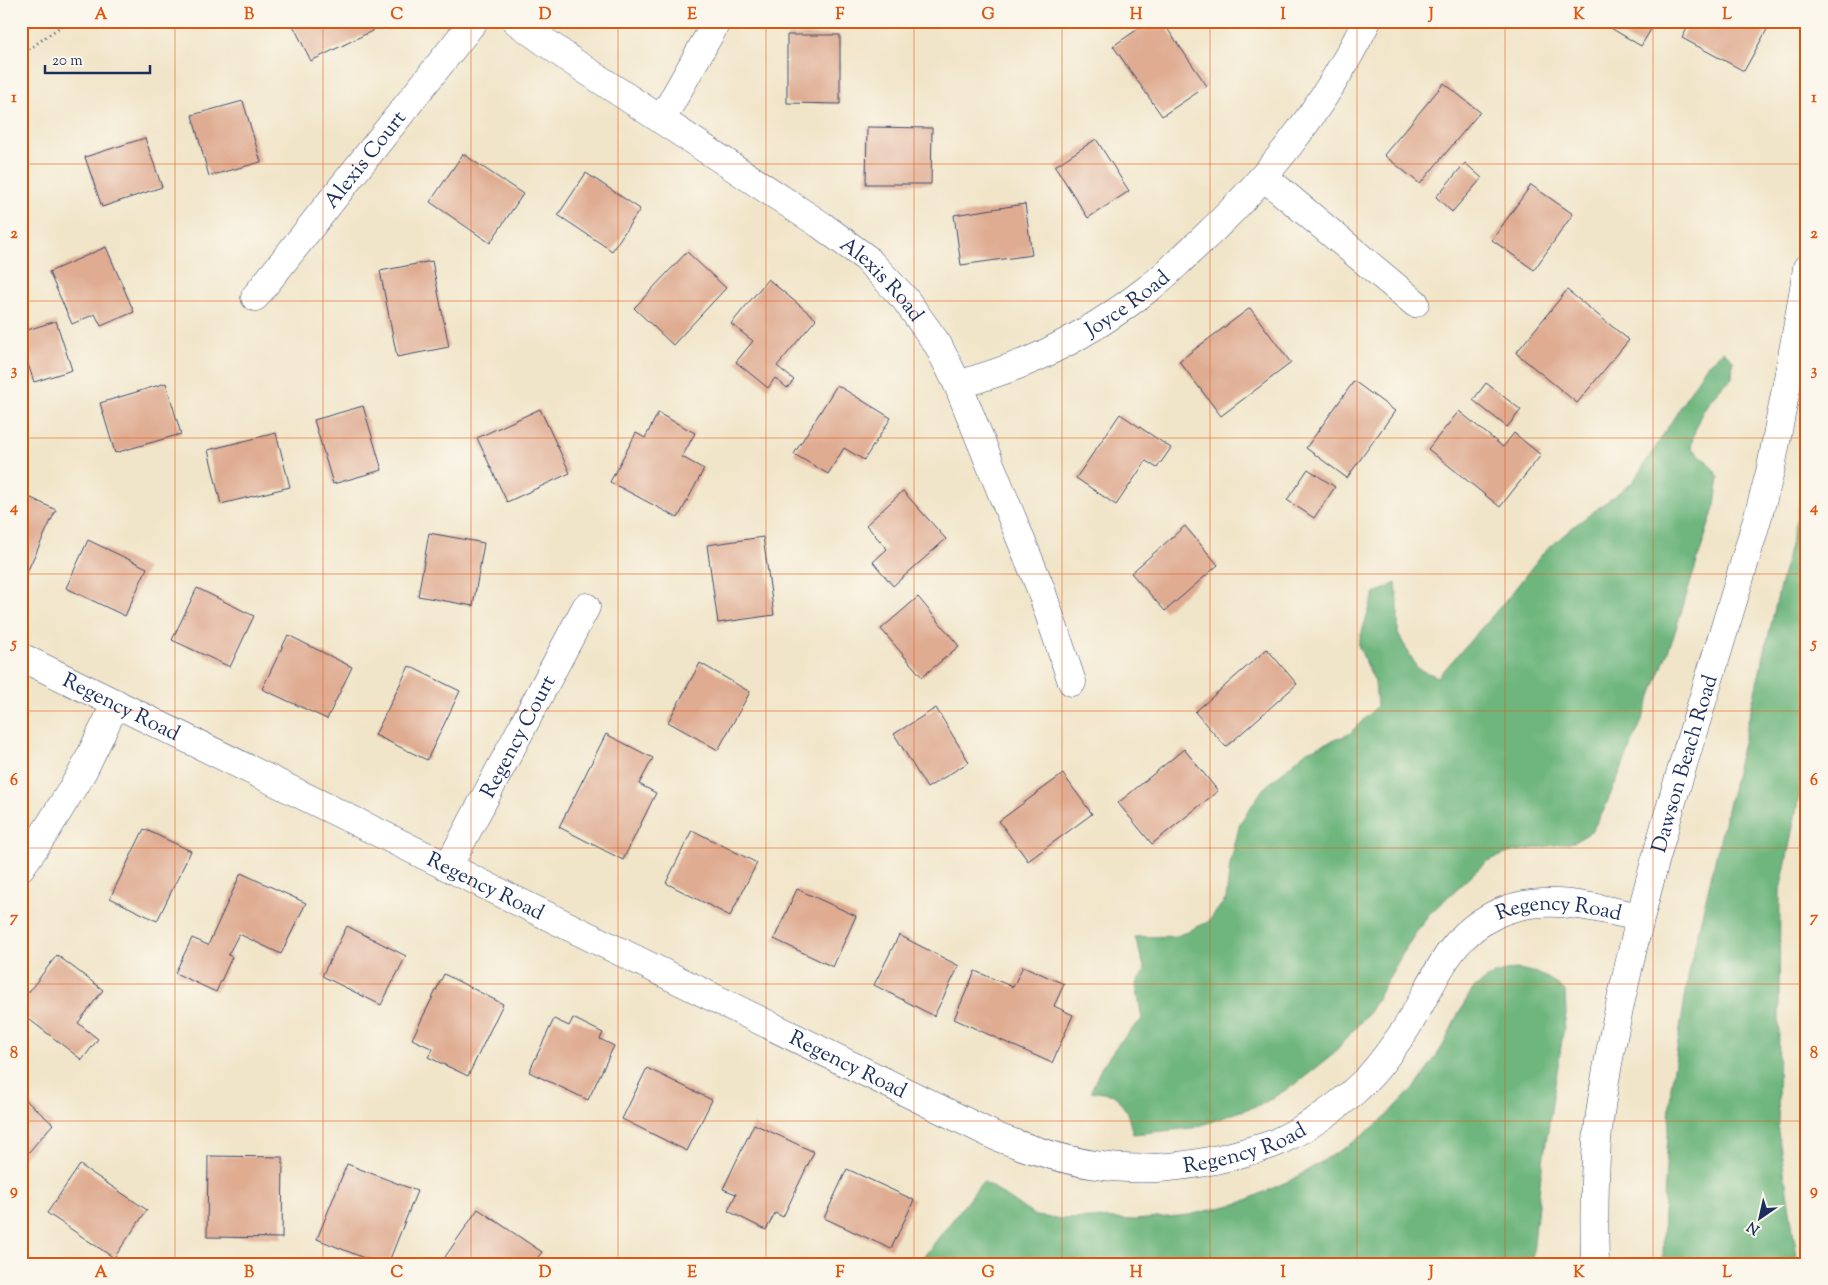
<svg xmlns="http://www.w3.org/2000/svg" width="1828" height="1285" font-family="'Sorts Mill Goudy',serif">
  <rect width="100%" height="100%" fill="#fbf7ec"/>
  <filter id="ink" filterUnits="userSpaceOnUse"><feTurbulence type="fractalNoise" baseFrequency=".02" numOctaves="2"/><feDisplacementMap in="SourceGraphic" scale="10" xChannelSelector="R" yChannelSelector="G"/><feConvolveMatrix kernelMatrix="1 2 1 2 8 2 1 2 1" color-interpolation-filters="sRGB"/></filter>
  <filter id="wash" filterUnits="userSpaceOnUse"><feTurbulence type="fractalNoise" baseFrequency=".0096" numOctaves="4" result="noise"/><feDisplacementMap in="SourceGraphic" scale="20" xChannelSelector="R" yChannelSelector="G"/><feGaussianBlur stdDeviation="1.12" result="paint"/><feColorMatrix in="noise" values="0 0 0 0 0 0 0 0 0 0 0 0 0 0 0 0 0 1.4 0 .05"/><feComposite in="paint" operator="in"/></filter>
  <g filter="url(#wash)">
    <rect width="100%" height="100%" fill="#f1e5c9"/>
    <!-- forest -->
    <g fill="#6eb67e" stroke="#44726e">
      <path d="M1723,351l10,9 -1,18c-24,20 -36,39 -41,70l14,11 14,18 -4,28 -42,133 -33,87 -37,87 -12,20 -17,10 -63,10 -24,9 -59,54 -21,31 -37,65 -40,46 -33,26 -33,20 -71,25 -60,6 -6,-22 -12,-17 -24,-4 10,-23 17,-24 24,-25 -6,-35 9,-14 -10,-33 42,-1 31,-14 18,-23 4,-34 10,-42 23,-34 44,-38 42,-17 28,-28 -2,-24 -17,-37 16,-51 22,-11 2,21v30l20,35 20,8 70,-79 34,-44 31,-27 60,-45 22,-34 51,-82z"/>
      <polygon points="1807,473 1807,757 1780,892 1778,1131 1798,1264 1663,1264 1664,1199 1671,1087 1690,966"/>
      <path d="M1515,969c22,2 33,7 50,22l1,23 -25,160 -9,90h-614l65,-83 52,35 28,3 30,-1 42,2 54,-5 51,-12 53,-24 61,-37 31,-24 35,-37 24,-37 15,-32 14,-23 21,-15z"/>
    </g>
    <g id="blocks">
      <!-- building -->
      <g fill="#dfac92">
        <polygon points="291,21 370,21 374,30 311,61"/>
        <polygon points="1150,21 1162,21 1207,86 1162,116 1113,46"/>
        <polygon points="1599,21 1656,21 1641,46"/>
        <polygon points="1691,21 1765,21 1770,24 1744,71 1682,38"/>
        <polygon points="787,35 840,35 840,104 787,103"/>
        <polygon points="1444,83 1480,112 1420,184 1384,155"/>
        <polygon points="243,101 261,162 209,176 192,115"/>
        <polygon points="867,127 932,128 931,184 866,184"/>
        <polygon points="145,138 162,187 102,207 85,157"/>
        <polygon points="1096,139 1129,191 1088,218 1055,166"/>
        <polygon points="463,154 523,194 490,243 430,202"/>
        <polygon points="1465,163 1482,178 1452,212 1436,197"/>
        <polygon points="586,173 640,209 612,251 558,215"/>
        <polygon points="1531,185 1573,214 1534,270 1492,240"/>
        <polygon points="1025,204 1032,255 961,265 954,215"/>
        <polygon points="106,247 134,312 101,326 95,314 72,324 49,272"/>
        <polygon points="687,252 726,288 673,345 634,308"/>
        <polygon points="432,261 449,347 397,357 380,271"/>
        <polygon points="768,279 816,319 777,366 794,380 787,388 775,378 768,388 736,362 753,341 731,324"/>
        <polygon points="1567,290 1629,340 1577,403 1516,353"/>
        <polygon points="1250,308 1291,363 1221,416 1179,361"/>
        <polygon points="56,321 72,370 34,382 21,343 21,332"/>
        <polygon points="1354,381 1395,411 1347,478 1306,448"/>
        <polygon points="166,383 181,434 115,453 100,403"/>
        <polygon points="1486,383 1521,410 1507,427 1473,400"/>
        <polygon points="837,385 891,418 864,460 844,448 828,474 794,454"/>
        <polygon points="363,406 382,470 333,484 314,420"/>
        <polygon points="540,409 570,473 507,502 477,438"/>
        <polygon points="1459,411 1503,447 1514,433 1541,455 1500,507 1428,449"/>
        <polygon points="658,413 695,433 682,457 704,469 678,518 610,482 636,433 645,438"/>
        <polygon points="1120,414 1171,448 1157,468 1146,461 1116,505 1076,478"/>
        <polygon points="276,433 290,487 221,504 208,450"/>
        <polygon points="1308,469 1335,487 1314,518 1287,500"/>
        <polygon points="903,491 946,539 893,586 873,562 887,549 866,525"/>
        <polygon points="21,493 56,510 26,574 21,571"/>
        <polygon points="1185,526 1218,565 1165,611 1131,573"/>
        <polygon points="429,533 484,543 473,606 418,596"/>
        <polygon points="763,537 774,615 718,623 707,545"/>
        <polygon points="88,540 147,568 125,616 66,588"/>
        <polygon points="197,588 254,616 230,667 172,640"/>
        <polygon points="918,597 959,646 922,677 881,629"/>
        <polygon points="288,635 352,667 327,719 262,689"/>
        <polygon points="1267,649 1297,684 1226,747 1195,712"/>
        <polygon points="700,663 750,692 718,750 668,722"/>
        <polygon points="409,666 460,691 427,760 375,735"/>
        <polygon points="936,708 969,762 927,788 894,734"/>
        <polygon points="606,734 653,758 639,784 656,793 623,860 559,827"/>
        <polygon points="1184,749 1218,791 1152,844 1118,803"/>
        <polygon points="1063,774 1092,814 1028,861 999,821"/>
        <polygon points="144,829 191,851 157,921 110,898"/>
        <polygon points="692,830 757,863 730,916 666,883"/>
        <polygon points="241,873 306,903 281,954 239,934 228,955 232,957 216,992 175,973 192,938 208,945"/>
        <polygon points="797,889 856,916 833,967 774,939"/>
        <polygon points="347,926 406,956 381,1005 322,976"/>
        <polygon points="899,935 959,966 934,1016 874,985"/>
        <polygon points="57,955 103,990 78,1023 98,1039 82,1060 21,1013 21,1002"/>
        <polygon points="1023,966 1064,984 1054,1006 1073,1015 1052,1063 954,1019 975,971 1013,987"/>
        <polygon points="444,974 503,1004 468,1076 428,1057 433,1049 412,1039"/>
        <polygon points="573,1018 603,1033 600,1039 614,1046 588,1100 529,1072 554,1019 569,1026"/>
        <polygon points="647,1068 712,1100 687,1151 622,1119"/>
        <polygon points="21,1096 53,1124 21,1161"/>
        <polygon points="754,1124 814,1152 783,1217 775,1213 766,1230 728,1211 736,1194 723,1189"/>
        <polygon points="208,1156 283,1157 282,1238 207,1237"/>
        <polygon points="347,1164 417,1191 388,1264 379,1264 317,1239"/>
        <polygon points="80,1165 147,1210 114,1258 47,1213"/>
        <polygon points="847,1169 914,1200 891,1249 824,1218"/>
        <polygon points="478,1209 542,1252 533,1264 454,1264 445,1257"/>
      </g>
    </g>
  </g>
  <g filter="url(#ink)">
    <use href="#blocks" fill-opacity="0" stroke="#3b4a6e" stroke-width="1"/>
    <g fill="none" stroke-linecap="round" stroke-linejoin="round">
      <defs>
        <g id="minor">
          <path id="s1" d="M516,21l56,40 249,164 45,33 39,41 33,46 20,40 82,202 32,95"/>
          <polyline points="662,119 717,21"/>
          <polyline points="1264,177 1415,303"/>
          <path id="s2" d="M255,297l219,-276"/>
          <path id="s3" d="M958,385c29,-9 59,-18 86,-31 37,-18 72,-40 105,-66 14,-10 26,-23 39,-35 76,-69 133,-140 179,-232"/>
          <path id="s4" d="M21,657l976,480c32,12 65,23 99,28 50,8 102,1 150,-13 9,-3 20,-5 29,-9 32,-15 65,-37 90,-62 15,-14 26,-32 38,-48 31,-45 39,-94 95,-120 46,-20 95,-6 141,4"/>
          <polyline points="21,867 46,831 83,771 116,703"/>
          <path id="s5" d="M448,867l138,-260"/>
          <path id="s6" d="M1595,1264c-1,-41 -1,-82 2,-123 5,-56 17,-112 30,-167 37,-167 96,-328 141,-494 6,-23 9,-47 14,-70 9,-47 18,-94 25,-142"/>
        </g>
      </defs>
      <!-- minor casing -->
      <use href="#minor" stroke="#3b4a6e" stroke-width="29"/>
      <!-- path -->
      <polyline stroke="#3b4a6e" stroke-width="3" stroke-dasharray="1 4" stroke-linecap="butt" points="21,55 68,21"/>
      <!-- minor -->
      <use href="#minor" stroke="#fff" stroke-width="28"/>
    </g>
  </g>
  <!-- grid -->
  <path fill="none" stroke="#de5710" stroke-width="1" stroke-opacity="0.55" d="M175,21v1243M323,21v1243M471,21v1243M618,21v1243M766,21v1243M914,21v1243M1062,21v1243M1210,21v1243M1357,21v1243M1505,21v1243M1653,21v1243M21,164h1786M21,301h1786M21,438h1786M21,574h1786M21,711h1786M21,848h1786M21,984h1786M21,1121h1786"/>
  <g text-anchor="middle" stroke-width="4" stroke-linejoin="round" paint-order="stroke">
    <!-- street labels -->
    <g font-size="21" fill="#1b2f5e" stroke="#fbf7ec">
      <text dy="7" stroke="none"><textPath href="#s2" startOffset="176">Alexis Court</textPath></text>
      <text dy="7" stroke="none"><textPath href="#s1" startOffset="449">Alexis Road</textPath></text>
      <text dy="7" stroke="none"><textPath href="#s3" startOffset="189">Joyce Road</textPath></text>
      <text dy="7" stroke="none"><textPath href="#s4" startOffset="112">Regency Road</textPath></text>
      <text dy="7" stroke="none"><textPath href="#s5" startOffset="148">Regency Court</textPath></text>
      <text dy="7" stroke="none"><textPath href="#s6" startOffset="511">Dawson Beach Road</textPath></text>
      <text dy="7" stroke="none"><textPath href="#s4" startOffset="518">Regency Road</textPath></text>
      <text dy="7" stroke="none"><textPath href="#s4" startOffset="1762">Regency Road</textPath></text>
      <text dy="7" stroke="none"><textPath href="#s4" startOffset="922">Regency Road</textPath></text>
      <text dy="7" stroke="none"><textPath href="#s4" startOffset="1342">Regency Road</textPath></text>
    </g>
  </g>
  <!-- margin -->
  <rect width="1828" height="1285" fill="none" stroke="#fbf7ec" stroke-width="55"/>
  <!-- north arrow -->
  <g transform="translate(1760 1218) rotate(214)" stroke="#fbf7ec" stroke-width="4" paint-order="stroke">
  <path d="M0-4L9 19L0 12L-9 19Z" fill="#1b2f5e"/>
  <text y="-8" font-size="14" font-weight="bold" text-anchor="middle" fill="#1b2f5e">N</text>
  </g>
  <!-- scale -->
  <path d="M45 65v8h105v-8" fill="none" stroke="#1b2f5e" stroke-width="2.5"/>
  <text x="52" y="65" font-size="15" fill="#1b2f5e" stroke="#fbf7ec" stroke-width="4" paint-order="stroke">20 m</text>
  <rect x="28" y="28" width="1772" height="1230" fill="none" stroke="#de5710" stroke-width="2"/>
  <g font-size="16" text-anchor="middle" font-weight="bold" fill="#de5710">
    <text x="101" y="19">A</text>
    <text x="249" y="19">B</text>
    <text x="397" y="19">C</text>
    <text x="545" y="19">D</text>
    <text x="692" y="19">E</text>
    <text x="840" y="19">F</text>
    <text x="988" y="19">G</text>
    <text x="1136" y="19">H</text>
    <text x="1283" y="19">I</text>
    <text x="1431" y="19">J</text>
    <text x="1579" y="19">K</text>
    <text x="1727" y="19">L</text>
    <text x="14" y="102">1</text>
    <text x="1814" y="102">1</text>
    <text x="14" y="238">2</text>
    <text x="1814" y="238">2</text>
    <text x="14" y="375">3</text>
    <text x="1814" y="375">3</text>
    <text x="14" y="512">4</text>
    <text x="1814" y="512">4</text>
    <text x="14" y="648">5</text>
    <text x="1814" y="648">5</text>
    <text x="14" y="785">6</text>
    <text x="1814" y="785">6</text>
    <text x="14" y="922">7</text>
    <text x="1814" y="922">7</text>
    <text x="14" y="1058">8</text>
    <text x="1814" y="1058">8</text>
    <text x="14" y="1195">9</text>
    <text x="1814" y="1195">9</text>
    <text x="101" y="1277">A</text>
    <text x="249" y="1277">B</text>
    <text x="397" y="1277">C</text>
    <text x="545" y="1277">D</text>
    <text x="692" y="1277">E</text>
    <text x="840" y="1277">F</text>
    <text x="988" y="1277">G</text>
    <text x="1136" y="1277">H</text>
    <text x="1283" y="1277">I</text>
    <text x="1431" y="1277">J</text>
    <text x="1579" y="1277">K</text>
    <text x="1727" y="1277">L</text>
  </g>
</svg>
